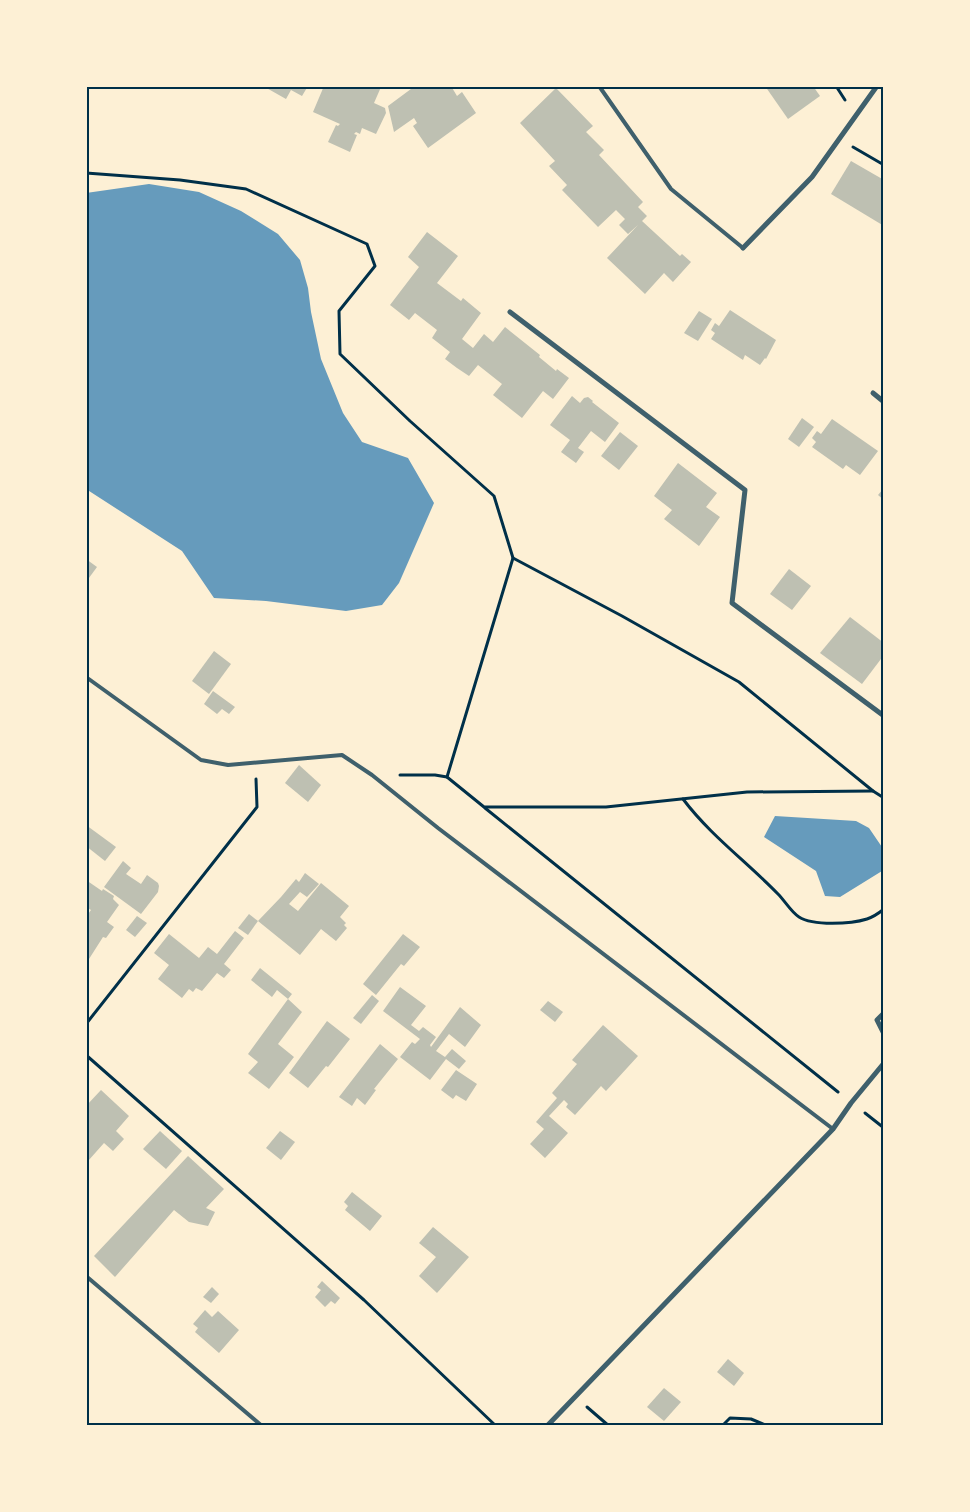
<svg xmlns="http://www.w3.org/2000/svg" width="970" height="1512" font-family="Signika,sans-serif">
  <rect width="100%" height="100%" fill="#fdf0d5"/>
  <!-- water -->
  <g fill="#669bbc">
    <polygon points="149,184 199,192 241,211 278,234 300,260 308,288 311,312 321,359 343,413 362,442 408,458 434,503 399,583 382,605 346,611 266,601 214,598 182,551 86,489 86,193"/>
    <polygon points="775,816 856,821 869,828 884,850 882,871 840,897 825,896 816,871 764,837"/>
  </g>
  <!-- building -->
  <g fill="#bec0b2">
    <polygon points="263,86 308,86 302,96 291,90 286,99"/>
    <polygon points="324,86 381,87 374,103 385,108 386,113 376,134 362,128 360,134 356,132 354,134 357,135 350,152 328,142 336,125 338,126 340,124 313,112"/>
    <polygon points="415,86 451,86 457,96 462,92 476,113 428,148 413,126 417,123 414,118 394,132 388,106"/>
    <polygon points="765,86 813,86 820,96 788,119"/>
    <polygon points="556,88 593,126 586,132 604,150 599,155 643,202 638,207 647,216 642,221 680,256 682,254 691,262 673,282 664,273 645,294 607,258 638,225 628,234 619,225 625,219 616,210 598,227 562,190 567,185 549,166 555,161 520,123"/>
    <polygon points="851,161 884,180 884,226 831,194"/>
    <polygon points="427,232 458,256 437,283 461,301 463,298 481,313 462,339 473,348 484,334 493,342 505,327 540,355 539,357 556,371 557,369 569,378 553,399 543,391 522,418 493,395 502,384 478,365 469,376 457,368 445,359 450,352 432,338 437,330 415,313 409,320 390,305 419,267 408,257"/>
    <polygon points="730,310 776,340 766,359 765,358 760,365 745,355 743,360 711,339 715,333 711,330 715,323 719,326"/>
    <polygon points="699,311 712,319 698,341 684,333"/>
    <polygon points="572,396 580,403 584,398 588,397 593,401 592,402 619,423 605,442 591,431 578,448 584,452 576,463 561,452 570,440 550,425"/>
    <polygon points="802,418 814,427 799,447 788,439"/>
    <polygon points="832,419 878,451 860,475 846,465 843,469 812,447 816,442 812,438 817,431 821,434"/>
    <polygon points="620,432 638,446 619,470 601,456"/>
    <polygon points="678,463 717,493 706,507 720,517 699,546 664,519 672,510 654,496"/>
    <polygon points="884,488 884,500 878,495"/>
    <polygon points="86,559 97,567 86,582"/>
    <polygon points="789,569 811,586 792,610 770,594"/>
    <polygon points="850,617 884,643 884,655 862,684 820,653"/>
    <polygon points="214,651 231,664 209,694 192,681"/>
    <polygon points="213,691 235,707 229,714 222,709 217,714 204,704"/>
    <polygon points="299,765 321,785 308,802 285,783"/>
    <polygon points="86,825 116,847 105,861 86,846"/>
    <polygon points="123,861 131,868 126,874 141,884 147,875 158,883 159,886 158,892 141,914 104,887"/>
    <polygon points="305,873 319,884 307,897 300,892 289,904 298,911 321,883 349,906 340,917 346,923 344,925 347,928 336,941 321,929 300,955 258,921 281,897 296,879 299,882"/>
    <polygon points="86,880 102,891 103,889 114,896 113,899 119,905 107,922 114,927 106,938 103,937 89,959 86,957 86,917 91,910 88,908 86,909"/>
    <polygon points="249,914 258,921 248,935 238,928"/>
    <polygon points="137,916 147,923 135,937 126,930"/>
    <polygon points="235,931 244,938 224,964 231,970 224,978 217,973 202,991 196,988 193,992 189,989 182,998 158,979 169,965 154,953 169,934 199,958 208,947 217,954"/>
    <polygon points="403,934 420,947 404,966 401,964 376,995 363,984"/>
    <polygon points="260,968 281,985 292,994 288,999 277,990 272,997 251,980"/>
    <polygon points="400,987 426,1006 411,1025 419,1031 423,1027 436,1037 430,1045 431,1047 460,1007 481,1025 465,1047 449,1034 436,1051 445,1057 452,1049 466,1061 459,1069 446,1059 430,1080 400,1057 412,1042 415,1044 420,1039 383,1011"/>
    <polygon points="372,995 379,1001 361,1024 353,1018"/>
    <polygon points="288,999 302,1012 278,1044 294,1057 269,1089 248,1073 258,1062 248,1054"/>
    <polygon points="548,1001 563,1012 555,1022 540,1010"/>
    <polygon points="327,1021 350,1039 328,1067 326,1066 308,1088 289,1073"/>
    <polygon points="603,1025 638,1056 606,1091 601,1086 575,1115 566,1107 568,1104 564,1100 549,1116 568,1133 545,1158 530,1144 544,1129 536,1122 557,1098 552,1093 577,1064 572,1060"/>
    <polygon points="380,1044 398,1059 374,1089 376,1090 365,1105 357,1098 352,1106 339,1097"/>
    <polygon points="456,1070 477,1084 466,1101 456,1095 453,1099 441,1090"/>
    <polygon points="101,1090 129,1116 116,1131 124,1139 113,1151 104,1143 88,1161 86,1159 86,1138 89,1135 86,1133 86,1106"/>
    <polygon points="160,1131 182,1151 166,1169 143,1149"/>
    <polygon points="280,1131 295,1142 281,1160 266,1148"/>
    <polygon points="188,1156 224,1189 206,1208 215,1212 208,1226 189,1222 174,1210 115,1277 94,1256"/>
    <polygon points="352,1192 382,1216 370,1231 345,1210 348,1206 344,1202"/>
    <polygon points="433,1227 469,1257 437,1293 419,1276 436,1257 419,1243"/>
    <polygon points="322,1281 340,1298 335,1304 331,1301 325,1307 315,1297 321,1290 317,1287"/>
    <polygon points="212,1287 219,1294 211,1303 203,1297"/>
    <polygon points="205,1310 212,1317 218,1311 239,1330 219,1353 195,1332 198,1328 193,1324"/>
    <polygon points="728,1359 744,1373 734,1386 717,1372"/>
    <polygon points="664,1388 681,1402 664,1421 647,1407"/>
  </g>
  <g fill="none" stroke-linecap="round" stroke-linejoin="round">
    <!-- path -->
    <g stroke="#003049" stroke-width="3">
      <polyline points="836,86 845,100"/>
      <polyline points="853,147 884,165"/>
      <polyline points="86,173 180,180 246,189 367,244 375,266 339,311 340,354 410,421 494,496 513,558 622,616 739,682 873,791 884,798"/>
      <polyline points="513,558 447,777 484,807 606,807 747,792 873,791"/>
      <polyline points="400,775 435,775 447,777"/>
      <path d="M683,799c27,36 64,63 95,95 7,7 13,18 21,23 14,9 52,7 68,2 6,-2 12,-6 17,-10"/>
      <polyline points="485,808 838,1092"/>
      <polyline points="86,1024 257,807 256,779"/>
      <polyline points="86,1055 364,1300 496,1426"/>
      <polyline points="865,1113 884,1128"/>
      <polyline points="587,1407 609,1426"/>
      <polyline points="722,1426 730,1418 751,1419 768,1426"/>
    </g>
    <!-- service -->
    <g stroke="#3f606c" stroke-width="4">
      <polyline points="599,86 671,189 743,248"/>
      <polyline points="86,677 201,760 228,765 342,755 372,775 438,828 833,1129"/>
      <polyline points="86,1276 262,1426"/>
    </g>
    <!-- minor -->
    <g stroke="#3f606c" stroke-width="5">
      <polyline points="743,248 812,177 877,86"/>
      <polyline points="510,312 745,490 732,603 884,716"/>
      <polyline points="873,393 884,402"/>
      <polyline points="884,1013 877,1020 884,1034"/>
      <polyline points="547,1426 833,1129 851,1103 884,1063"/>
    </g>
  </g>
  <!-- border -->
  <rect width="970" height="1512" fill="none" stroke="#fdf0d5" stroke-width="175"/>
  <rect x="88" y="88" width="794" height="1336" fill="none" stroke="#003049" stroke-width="2"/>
</svg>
